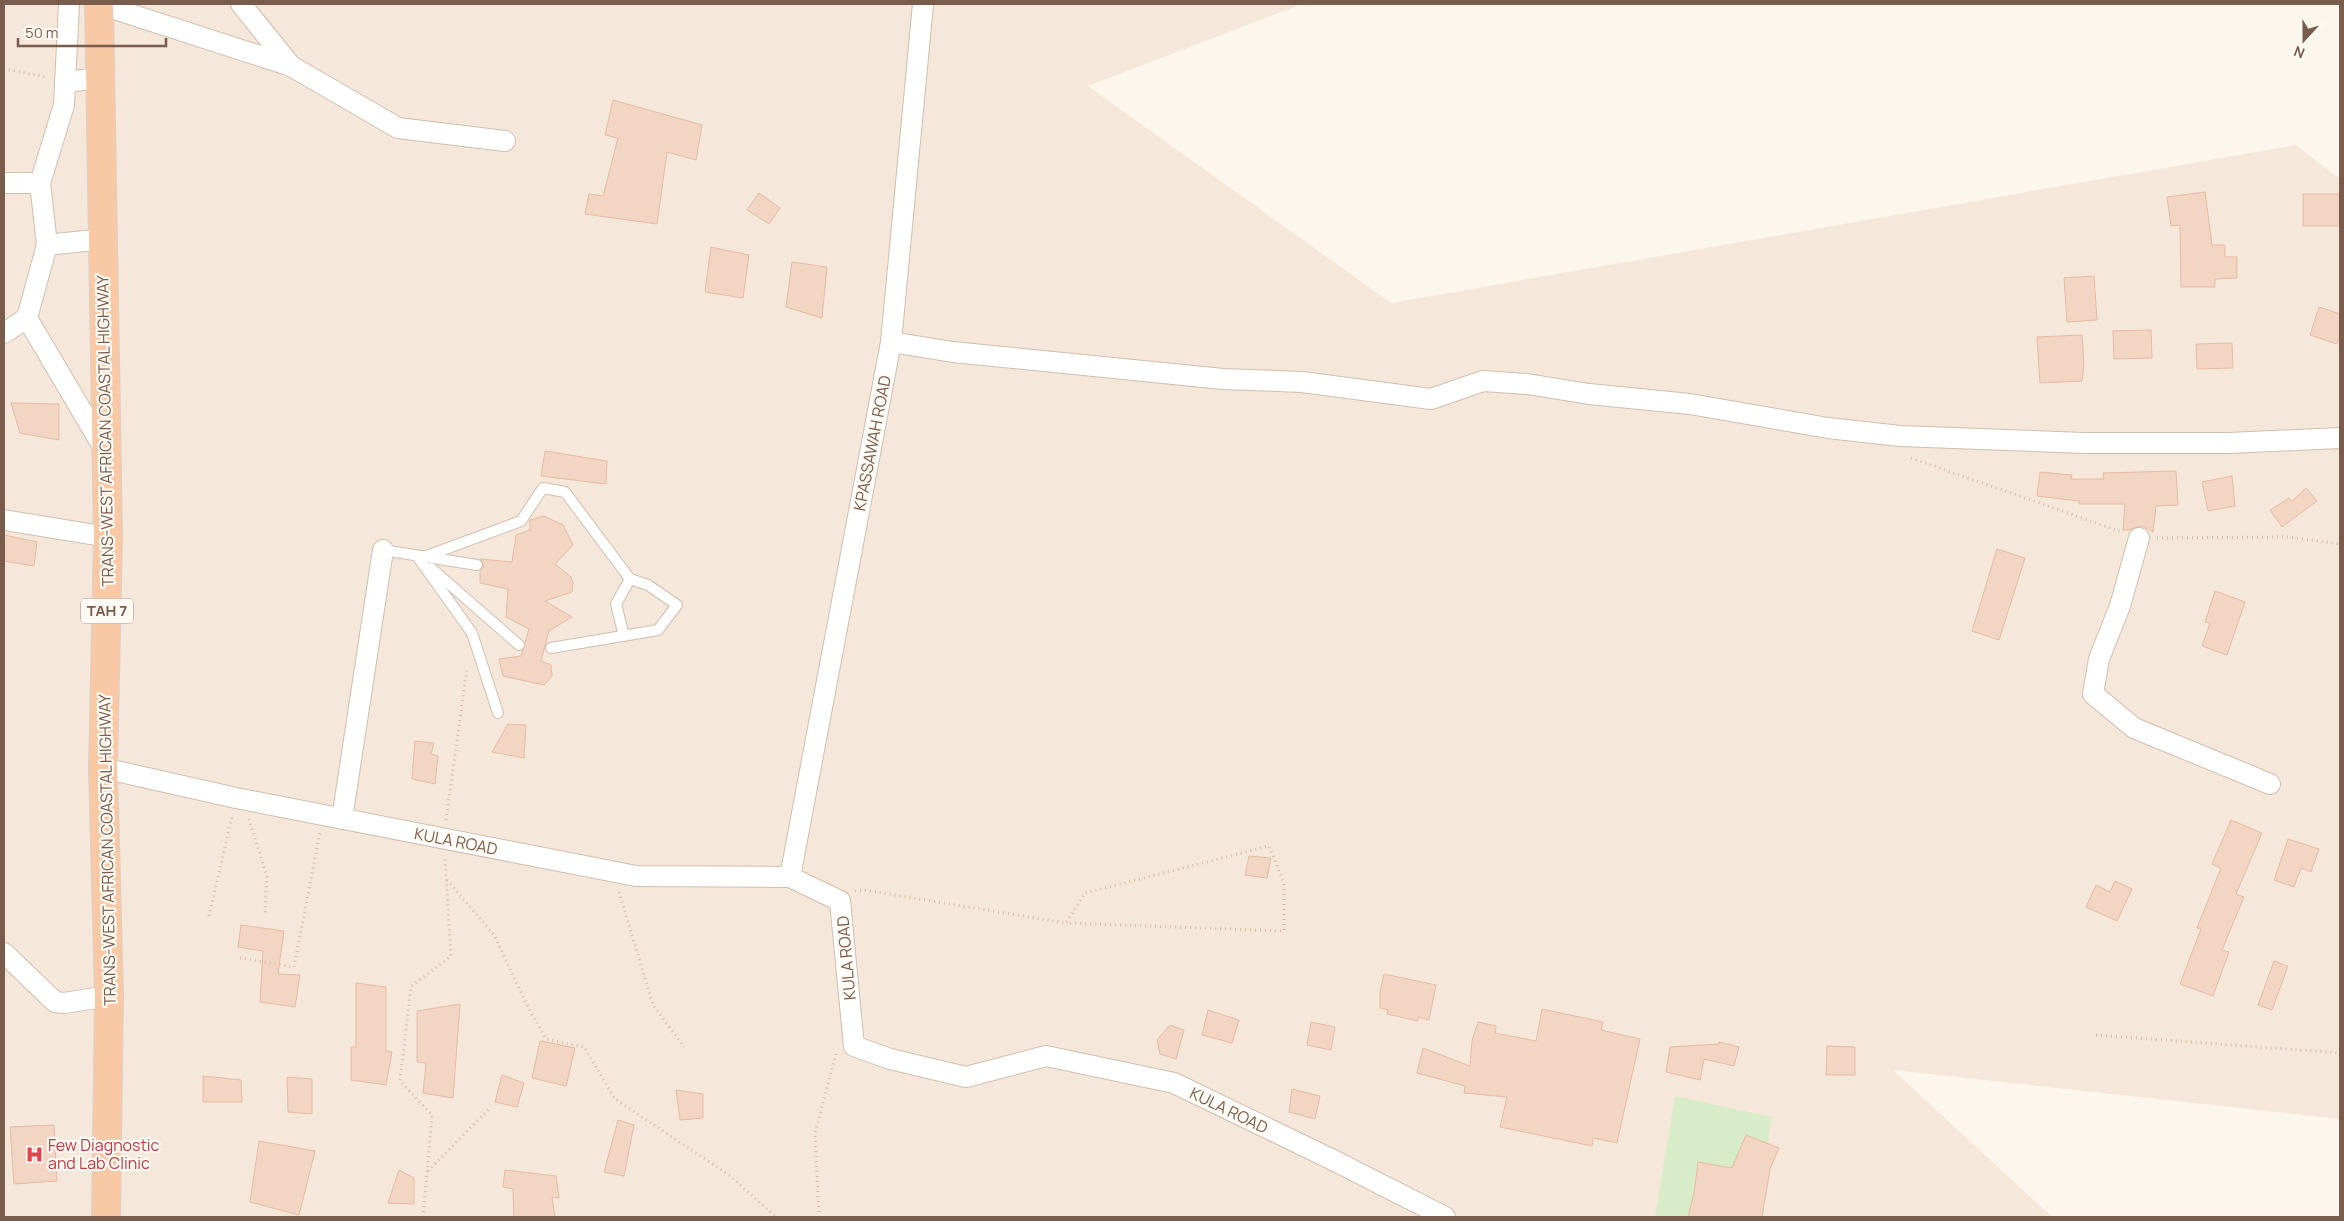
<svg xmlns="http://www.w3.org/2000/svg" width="2344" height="1221" font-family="Manrope,sans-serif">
  <rect width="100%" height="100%" fill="#fdf6ec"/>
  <!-- residential -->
  <polygon fill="#f5e8da" points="4,4 1302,4 1088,86 1391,303 2296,145 2340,179 2340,1119 1893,1070 2052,1217 4,1217"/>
  <!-- green -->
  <polygon fill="#d8ecc9" points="1675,1096 1772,1117 1756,1217 1655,1217"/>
  <!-- building -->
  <g fill="#f3d5c3" stroke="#e6bba3">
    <polygon points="613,100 702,125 696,160 667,152 657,224 585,214 589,194 603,196 618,138 605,135"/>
    <polygon points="2205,192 2212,245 2225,245 2225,257 2237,257 2237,278 2215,279 2215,287 2181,287 2180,225 2171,226 2167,197"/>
    <polygon points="759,193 780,208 769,224 747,210"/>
    <rect x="2303" y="194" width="37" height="32"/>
    <polygon points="711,247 749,255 743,298 705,292"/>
    <polygon points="792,262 827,267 822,318 786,307"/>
    <polygon points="2094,276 2097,320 2067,322 2064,278"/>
    <polygon points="2319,307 2340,314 2340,336 2337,344 2310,335"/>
    <polygon points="2151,330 2152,358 2114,359 2113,331"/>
    <polygon points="2082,335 2084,365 2082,381 2040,383 2037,337"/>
    <polygon points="2232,343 2233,368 2197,369 2196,344"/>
    <polygon points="11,403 59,404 59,440 20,433"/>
    <polygon points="545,451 607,461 606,484 541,476"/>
    <polygon points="2176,471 2178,505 2156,506 2153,532 2142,526 2136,527 2130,530 2123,530 2125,504 2079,504 2079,501 2037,496 2040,472 2072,475 2071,479 2104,479 2103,473"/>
    <polygon points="2232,476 2235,506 2208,511 2202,482"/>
    <polygon points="2306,488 2317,501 2282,527 2270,510 2289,498 2291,502"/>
    <polygon points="544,516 563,525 573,545 555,564 571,577 573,584 572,592 545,601 572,617 549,631 541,661 551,665 552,676 544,685 503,676 499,659 521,656 529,629 506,617 508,589 480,583 480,571 484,566 480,559 512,562 516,535 530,530 530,520"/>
    <polygon points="4,535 37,542 34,566 4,561"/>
    <polygon points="1997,549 2025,558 1999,640 1972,631"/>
    <polygon points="2215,591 2245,602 2227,655 2202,646 2210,623 2205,622"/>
    <polygon points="508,724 526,725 524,758 492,752"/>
    <polygon points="415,741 434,743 431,754 438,756 435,784 412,779"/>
    <polygon points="2231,820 2262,833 2236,894 2244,897 2222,950 2229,952 2213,996 2180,984 2201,929 2197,928 2221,868 2212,864"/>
    <polygon points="2288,839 2319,849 2311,872 2301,868 2294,887 2274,880"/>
    <polygon points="1249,856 1271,858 1267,878 1245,875"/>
    <polygon points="2115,881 2132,889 2117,921 2086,907 2096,885 2110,892"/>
    <polygon points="241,925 284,931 278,974 300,975 295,1007 260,1002 263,951 238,947"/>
    <polygon points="2274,961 2288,966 2272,1010 2258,1005"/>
    <polygon points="1384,974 1436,985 1429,1020 1418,1017 1418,1021 1387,1014 1388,1010 1380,1008 1380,992"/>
    <polygon points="356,983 386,987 386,1051 392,1052 386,1085 351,1080 351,1047 356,1047"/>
    <polygon points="460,1004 453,1098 423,1093 426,1063 417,1062 417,1011"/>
    <polygon points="1542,1009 1603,1022 1601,1030 1640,1039 1617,1143 1593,1138 1592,1146 1500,1127 1507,1097 1464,1093 1465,1086 1417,1073 1423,1048 1470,1066 1472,1041 1478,1022 1496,1026 1495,1033 1536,1041"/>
    <polygon points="1208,1010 1239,1020 1232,1043 1202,1035"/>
    <polygon points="1311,1022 1335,1027 1331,1050 1307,1045"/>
    <polygon points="1170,1025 1184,1030 1176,1059 1160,1054 1157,1040"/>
    <polygon points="540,1041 575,1048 566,1086 532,1078"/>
    <polygon points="1719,1042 1739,1047 1734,1066 1704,1059 1700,1080 1666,1072 1670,1047 1719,1044"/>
    <polygon points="1827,1046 1855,1047 1855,1075 1826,1075"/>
    <polygon points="502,1075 524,1083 517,1107 495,1102"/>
    <polygon points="203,1076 241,1080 242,1102 203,1102"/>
    <polygon points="287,1077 312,1079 312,1114 288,1112"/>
    <polygon points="1292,1089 1320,1096 1315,1119 1289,1112"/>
    <polygon points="676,1090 703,1094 703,1118 680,1120"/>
    <polygon points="618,1120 634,1125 624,1176 604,1172"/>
    <polygon points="54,1125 57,1181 14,1184 10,1127"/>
    <polygon points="1746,1135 1779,1148 1770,1169 1762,1217 1688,1217 1694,1193 1698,1162 1732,1168"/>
    <polygon points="259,1141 315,1151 299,1215 250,1202"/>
    <polygon points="399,1170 414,1178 414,1204 388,1203"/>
    <polygon points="505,1170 556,1176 559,1198 552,1197 555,1217 514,1217 513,1189 503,1187"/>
  </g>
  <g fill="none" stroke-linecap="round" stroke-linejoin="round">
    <defs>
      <g id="service">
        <polyline points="383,550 477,565"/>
        <polyline points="417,556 472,633 498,713"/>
        <polyline points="424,557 521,521 543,488 565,492 630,579 648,585 677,605 658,630 551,648"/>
        <polyline points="431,568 519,645"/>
        <polyline points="624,636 616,604 630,579"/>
      </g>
      <g id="minor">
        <polyline points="99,4 291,66"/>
        <polyline points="241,4 291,66 398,128 505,141"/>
        <polyline points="65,82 101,78"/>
        <polyline points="4,183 40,183 64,105 69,4"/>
        <polyline points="40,183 47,245"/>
        <polyline points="27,318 106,452"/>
        <polyline points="4,333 27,318 47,245 103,239"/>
        <polyline points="891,342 953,352 1223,379 1302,382 1431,399 1483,381 1527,384 1589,394 1690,404 1828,428 1900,436 2084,443 2229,443 2340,438"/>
        <polyline points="4,520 108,537"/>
        <polyline points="2139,538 2120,606 2099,659 2093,694 2134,728 2270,784"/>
        <polyline points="103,768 236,798 636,876 790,877 840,901 854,1046 890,1059 966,1077 1046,1056 1174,1083 1335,1161 1445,1217"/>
        <polyline points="342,819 383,550"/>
        <polyline points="790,877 891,342 923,4"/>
        <polyline points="4,953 55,1002 64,1003 109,996"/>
      </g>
      <polyline id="trunk" points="99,4 108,537 103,768 109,996 106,1217"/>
    </defs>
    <!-- service casing -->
    <use href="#service" stroke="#d1beb0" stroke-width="12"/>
    <!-- minor casing -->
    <use href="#minor" stroke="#d1beb0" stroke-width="22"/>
    <!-- trunk casing -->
    <use href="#trunk" stroke="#dad1cd" stroke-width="30"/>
    <!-- path -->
    <g stroke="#d9b8a5" stroke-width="3" stroke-dasharray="1 4" stroke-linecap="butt">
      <polyline points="4,69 47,77"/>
      <polyline points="1911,458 2122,532"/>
      <polyline points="2157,538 2288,537 2340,544"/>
      <polyline points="249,819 267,877 265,913"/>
      <polyline points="446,820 467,668"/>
      <polyline points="447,880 494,935 529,1009 546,1039 584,1047 615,1099 729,1175 776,1217"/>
      <polyline points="855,891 864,890 1066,923 1085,893 1269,846 1284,883 1284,931 1066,923"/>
      <polyline points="619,892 653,1005 684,1047"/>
      <polyline points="209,916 232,816"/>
      <polyline points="240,958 294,967 320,832"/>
      <polyline points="2096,1035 2340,1053"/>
      <polyline points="428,1171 490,1108"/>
      <polyline points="423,1217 432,1115 400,1081 411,987 451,956 445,859"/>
      <polyline points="819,1217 815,1133 836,1054"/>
    </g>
    <!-- service -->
    <use href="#service" stroke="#fff" stroke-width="10"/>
    <!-- minor -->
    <use href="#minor" stroke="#fff" stroke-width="20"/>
    <!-- trunk -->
    <use href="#trunk" stroke="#f9c8a4" stroke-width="28"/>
  </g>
  <!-- icons -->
  <defs>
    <symbol id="hospital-bare" viewBox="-9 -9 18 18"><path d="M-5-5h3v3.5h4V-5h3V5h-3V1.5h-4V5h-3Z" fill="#e0444e" stroke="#fffaf3" stroke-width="2.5" paint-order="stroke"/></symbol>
  </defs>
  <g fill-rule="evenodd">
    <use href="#hospital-bare" x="22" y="1142" width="25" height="25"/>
  </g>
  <g text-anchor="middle" stroke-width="4.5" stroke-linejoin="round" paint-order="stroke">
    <!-- shield labels -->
    <rect fill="#fffaf3" stroke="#a28b7f" stroke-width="1" x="81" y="598.5" width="52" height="25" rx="4"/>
    <g font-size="15" font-weight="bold" fill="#7a5c4d">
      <text x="107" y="616">TAH 7</text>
    </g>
    <!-- street labels -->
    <g font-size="16" fill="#7a5c4d" stroke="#fffaf3">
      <text transform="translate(105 431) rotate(-91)" y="6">TRANS-WEST AFRICAN COASTAL HIGHWAY</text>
      <text transform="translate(872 443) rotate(-79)" y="6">KPASSAWAH ROAD</text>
      <text transform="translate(456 841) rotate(11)" y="6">KULA ROAD</text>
      <text transform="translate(107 850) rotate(-91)" y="6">TRANS-WEST AFRICAN COASTAL HIGHWAY</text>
      <text transform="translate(846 958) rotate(-95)" y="6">KULA ROAD</text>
      <text transform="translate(1229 1110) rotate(26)" y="6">KULA ROAD</text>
    </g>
    <!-- health labels -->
    <g font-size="16" fill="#be3a42" stroke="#fffaf3" text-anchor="start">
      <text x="48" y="1151">Few Diagnostic<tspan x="48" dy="18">and Lab Clinic</tspan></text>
    </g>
  </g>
  <!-- border -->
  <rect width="2344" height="1221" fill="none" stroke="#7a5c4d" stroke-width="10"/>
  <!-- north arrow -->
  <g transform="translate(2304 40) rotate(201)" stroke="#fffaf3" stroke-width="4" paint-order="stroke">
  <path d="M0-4L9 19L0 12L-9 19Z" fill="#7a5c4d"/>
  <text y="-8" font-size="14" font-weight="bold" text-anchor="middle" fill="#7a5c4d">N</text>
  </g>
  <!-- scale -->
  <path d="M18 38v8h148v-8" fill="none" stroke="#7a5c4d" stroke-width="2.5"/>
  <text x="25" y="38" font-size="15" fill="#7a5c4d" stroke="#fffaf3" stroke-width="4" paint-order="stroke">50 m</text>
</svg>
